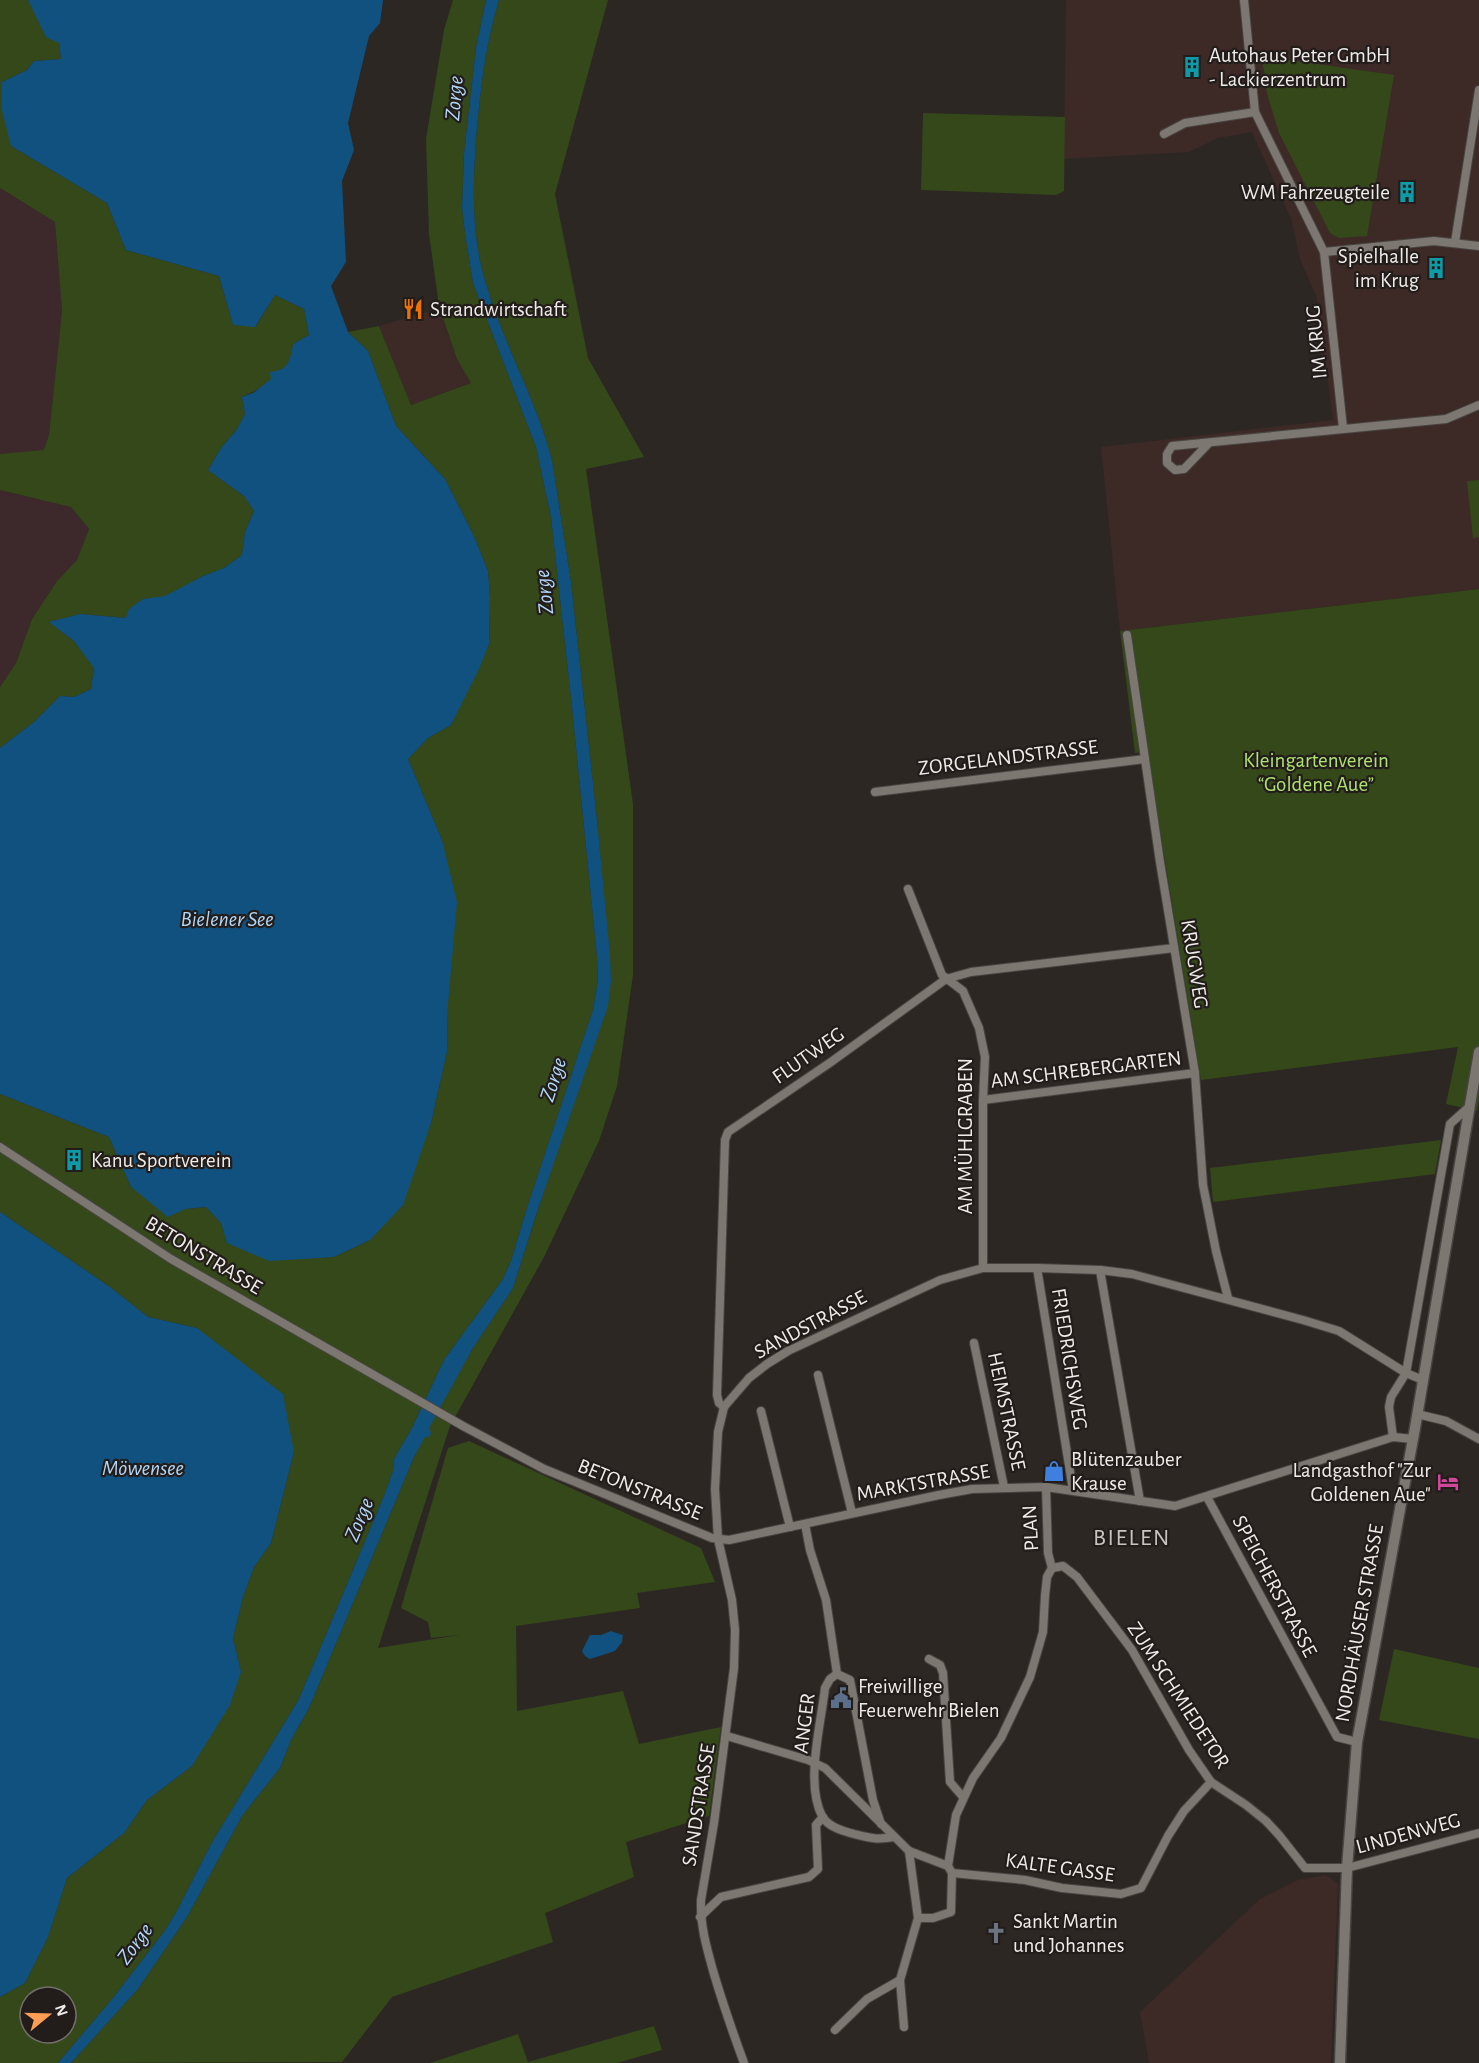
<svg xmlns="http://www.w3.org/2000/svg" width="1479" height="2063" font-family="'Alegreya Sans',sans-serif">
  <rect width="100%" height="100%" fill="#2c2723"/>
  <!-- commercial -->
  <g fill="#3d2a26">
    <polygon points="1066,0 1479,0 1479,589 1120,631 1101,447 1333,420 1317,298 1300,259 1292,221 1252,132 1218,138 1189,152 1064,159"/>
    <polygon points="439,306 457,359 471,383 411,405 379,326 437,309"/>
    <polygon points="1326,1875 1338,1884 1331,2063 1149,2063 1140,2012 1260,1899 1298,1880"/>
  </g>
  <!-- industrial -->
  <g fill="#3d292b">
    <polygon points="0,188 55,222 62,311 49,435 44,451 0,454"/>
    <polygon points="0,490 71,507 89,529 77,560 57,581 32,619 16,663 0,687"/>
  </g>
  <!-- green -->
  <g fill="#34481a" fill-rule="evenodd">
    <path d="M0,0h28l31,43 2,16 -27,2 -7,9 -25,12 9,64 96,57 19,47 93,26 14,49 23,1 19,-31 29,14 5,26 -16,9c-1,6 -1,14 -4,19 -11,14 -31,28 -47,34l3,17 -8,15 -16,19 -13,22 36,26 10,15 -9,21 -3,23 -18,13 -21,8 -38,21 -22,2 -17,19 -46,-4 -30,8 24,19 20,26 -3,22 -17,8 -14,-1 -26,26 -34,26v-61l16,-24 16,-44 25,-38 20,-21 12,-31 -18,-22 -71,-17v-36l44,-4 5,-15 13,-124 -7,-89 -55,-34z"/>
    <path d="M453,0h33l-10,48 -12,106 -2,54 3,25 8,50 63,164 15,70 21,190 25,250 1,23 -5,30 -65,195 -17,56 -8,18 -59,81 -32,68 -18,31 -1,12 -9,25 -85,203 -88,145 -33,65 -12,20 -53,69 -55,65h-58v-66l25,-14 23,-46 19,-59 57,-45 23,-33 45,-34 49,-94 -8,-34 10,-41 11,-30 17,-24 23,-91 -97,-124 -49,-11 -38,-30 -110,-75v-118l109,43 22,50 54,22 21,-2 15,16 6,20 83,15 24,-1 36,-17 61,-117 16,-71 1,-48 -6,-164 -34,-81 20,-21 23,-13 38,-81 1,-46 -2,-27 -14,-35 -29,-57 -49,-53 -28,-75 -20,-19 31,-6 32,79 60,-22 -14,-24 -18,-53 -10,-72 -3,-95 18,-109zM30,1997h36v36h-36z"/>
    <path d="M499,0h109l-53,194 33,164 56,99 -58,12 47,335v171l-16,111 -18,55 -55,116 -94,169 -72,222 81,-13 -28,3 -3,-16 -27,-14 47,-160 21,-7 232,107 14,34 -78,11 3,15 -124,18 1,85 106,-20 16,53 82,-17 -12,89 -83,26 8,35 -89,36 8,29 -161,55 -50,65 -271,1 67,-74 49,-72 55,-101 38,-48 11,-28 18,-32 105,-251 21,-42 38,-67 40,-60 98,-307 -14,-161 -26,-238 -19,-122c-16,-62 -50,-118 -67,-180 -14,-46 -12,-94 -9,-141 4,-47 9,-93 23,-139z"/>
    <polygon points="1262,56 1394,75 1367,236 1339,238 1330,233 1279,133 1267,94"/>
    <polygon points="923,113 1065,117 1064,191 1056,195 921,190"/>
    <polygon points="1479,480 1479,537 1473,538 1467,481"/>
    <polygon points="1479,589 1479,1101 1477,1111 1446,1104 1458,1047 1201,1080 1147,751 1135,753 1120,631"/>
    <polygon points="1441,1140 1435,1174 1213,1202 1210,1168"/>
    <polygon points="1394,1649 1479,1668 1479,1739 1379,1720"/>
    <polygon points="654,2026 662,2050 617,2063 430,2063 518,2034 528,2062"/>
  </g>
  <!-- water -->
  <g fill="#11517f">
    <path d="M28,0h355l-3,23 -11,13 -21,87 6,27 -12,31 4,81 -15,24 17,46 20,19 28,75 49,53 29,57 14,35 2,27 -1,46 -10,25 -28,56 -23,13 -20,21 34,81 15,62 -9,102 -1,48 -16,71 -28,82 -33,35 -36,17 -65,4 -42,-18 -6,-20 -15,-16 -21,2 -17,8 -37,-30 -22,-50 -109,-43v-346l34,-26 26,-26 14,1 17,-8 3,-21 -20,-27 -25,-19 31,-8 46,4 3,-9 14,-10 22,-3 38,-20 21,-8 18,-13 3,-23 9,-21 -10,-15 -36,-26 13,-22 16,-19 8,-15 -3,-17 11,-4 18,-14 -1,-7c19,-2 20,-11 23,-28l16,-9 -5,-26 -29,-14 -20,32 -22,-2 -14,-49 -93,-26 -19,-47 -96,-57 -9,-36v-28l25,-12 7,-9 27,-2 -2,-16 -13,-6z"/>
    <path d="M486,0h13c-14,46 -19,92 -23,139 -3,47 -5,95 9,141 17,62 51,118 67,180l19,122 26,238 13,135 1,26 -3,25 -69,200 -26,82 -40,60 -44,80 2,5 -2,4h-4l-11,20 -105,251 -18,32 -11,28 -38,48 -55,101 -49,72 -67,74h-13l55,-65 53,-69 12,-20 33,-65 88,-145 85,-203 9,-25 1,-12 18,-31 32,-68 59,-81 8,-18 17,-56 65,-195 5,-30 -1,-23 -25,-250 -21,-190 -15,-70 -63,-164 -8,-50 -3,-25 2,-54 12,-106z"/>
    <polygon points="0,1212 110,1287 148,1317 197,1328 283,1394 294,1452 271,1543 254,1567 243,1597 233,1638 241,1672 230,1705 192,1766 147,1800 124,1833 67,1878 48,1937 25,1983 0,1997"/>
    <polygon points="611,1631 622,1635 623,1634 622,1642 615,1651 590,1659 585,1656 582,1651 590,1635 601,1635"/>
  </g>
  <g fill="none" stroke-linecap="round" stroke-linejoin="round">
    <defs>
      <g id="minor">
        <polyline points="1244,0 1255,112 1324,252 1434,241 1479,246"/>
        <polyline points="1164,134 1185,123 1255,112"/>
        <polyline points="1455,242 1479,90"/>
        <polyline points="1324,252 1343,428"/>
        <polyline points="1209,443 1184,469 1175,470 1167,463 1167,454 1172,446 1446,419 1479,405"/>
        <polyline points="1127,635 1160,862 1195,1073 1203,1185 1216,1251 1228,1298"/>
        <polyline points="875,792 1145,759"/>
        <polyline points="908,889 942,975 963,991 979,1028 985,1057 983,1100 983,1268"/>
        <polyline points="983,1100 1195,1073"/>
        <polyline points="0,1147 171,1259 463,1426 544,1469 712,1538 729,1540 939,1495 972,1489 1046,1487 1175,1506 1393,1437 1413,1439"/>
        <polyline points="1037,1268 1073,1490"/>
        <polyline points="1100,1270 1140,1501"/>
        <polyline points="974,1343 1004,1487"/>
        <polyline points="818,1375 852,1513"/>
        <polyline points="724,1407 719,1403 717,1395 725,1140 728,1132 831,1062 946,979 971,972 1174,948"/>
        <polyline points="761,1411 790,1527"/>
        <polyline points="1417,1414 1446,1421 1479,1439"/>
        <polyline points="1393,1437 1389,1407 1391,1397 1406,1373 1450,1124 1469,1107"/>
        <polyline points="1046,1487 1048,1553 1052,1568"/>
        <polyline points="1207,1497 1337,1737 1357,1742"/>
        <polyline points="805,1524 810,1550 826,1600 837,1674 850,1680 873,1800 881,1824"/>
        <polyline points="1052,1568 1063,1566 1077,1577 1132,1650 1189,1750 1211,1782 1246,1805 1266,1821 1279,1835 1305,1868 1347,1868 1479,1833"/>
        <polyline points="929,1659 940,1665 943,1673 950,1782 963,1797"/>
        <path d="M837,1674l-7,5 -5,9c-4,36 -20,95 -3,128 6,11 21,15 32,18 16,4 23,6 40,3"/>
        <polyline points="727,1736 808,1760 825,1768 909,1851 948,1866"/>
        <polyline points="952,1873 1025,1880 1062,1888 1121,1894 1141,1888 1168,1836 1184,1811 1211,1782"/>
        <polyline points="700,1917 721,1897 809,1877 818,1869 816,1825 823,1817"/>
        <polyline points="918,1918 933,1918 951,1912 952,1873 948,1866 956,1815 973,1778 1001,1738 1030,1677 1043,1632 1045,1596 1047,1577 1052,1568"/>
        <polyline points="904,2027 900,1980 918,1918 909,1851"/>
        <polyline points="835,2030 867,1999 900,1980"/>
        <path d="M744,2063c-11,-30 -21,-59 -30,-89 -7,-25 -14,-48 -13,-74l13,-77 20,-155 1,-38 -3,-30 -14,-61 -3,-50 3,-57 6,-25 25,-29 18,-14 21,-13 152,-71 43,-12h54l63,2 32,4 171,46 36,11 67,42 17,7"/>
      </g>
      <polyline id="secondary" points="1340,2063 1347,1868 1357,1742 1415,1428 1479,1052"/>
    </defs>
    <!-- minor casing -->
    <use href="#minor" stroke="#484542" stroke-width="10"/>
    <!-- secondary casing -->
    <use href="#secondary" stroke="#484542" stroke-width="13"/>
    <!-- minor -->
    <use href="#minor" stroke="#7d7772" stroke-width="8"/>
    <!-- secondary -->
    <use href="#secondary" stroke="#7d7772" stroke-width="10"/>
  </g>
  <!-- icons -->
  <defs>
    <symbol id="building-bare" viewBox="-9 -9 18 18"><path d="M-4-6H4V6H1V3H-1V6H-4ZM-2.5-4.3h1.7v1.8h-1.7ZM.8-4.3h1.7v1.8H.8ZM-2.5-1h1.7V.8h-1.7ZM.8-1h1.7V.8H.8Z" fill="#0f9aa8" stroke="#221d1a" stroke-width="2.5" paint-order="stroke"/></symbol>
    <symbol id="restaurant-bare" viewBox="-9 -9 18 18"><path d="M-5-6h1v4h1v-4h1v4h1v-4h1v5L-1.5 .5V6h-2V.5L-5-1ZM5-6V6H3V1.5H1.5Q1.5-4 5-6Z" fill="#e8710a" stroke="#221d1a" stroke-width="2.5" paint-order="stroke"/></symbol>
    <symbol id="shop-bare" viewBox="-9 -9 18 18"><path d="M-5-2.5h2.3a2.7 3.5 0 0 1 5.4 0H5L5.5 6h-11ZM-1.5-2.5h3a1.5 2.3 0 0 0-3 0Z" fill="#3f7fe0" stroke="#221d1a" stroke-width="2.5" paint-order="stroke"/></symbol>
    <symbol id="hotel-bare" viewBox="-9 -9 18 18"><path d="M-6-4.5h1.5V1H6V5H4.5V3h-9V5H-6ZM-4 0a1.8 1.8 0 1 1 3.6 0ZM.5 0V-2.5h3Q6-2.5 6 0Z" fill="#d1479c" stroke="#221d1a" stroke-width="2.5" paint-order="stroke"/></symbol>
    <symbol id="civic-bare" viewBox="-9 -9 18 18"><path d="M-.6-6.5H3V-4.5H.6V-3L4-1V1h2V6H-6V1h2V-1L-.6-3ZM-1.2 2.5V6h2.4V2.5Z" fill="#5c6f8a" stroke="#221d1a" stroke-width="2.5" paint-order="stroke"/></symbol>
    <symbol id="church-bare" viewBox="-9 -9 18 18"><path d="M-1.2-6h2.4v3.5h3.3v2.4h-3.3V6h-2.4V-.1h-3.3v-2.4h3.3Z" fill="#6b7280" stroke="#221d1a" stroke-width="2.5" paint-order="stroke"/></symbol>
  </defs>
  <g fill-rule="evenodd">
    <use href="#building-bare" x="1177" y="52" width="30" height="30"/>
    <use href="#building-bare" x="1392" y="177" width="30" height="30"/>
    <use href="#building-bare" x="1421" y="253" width="30" height="30"/>
    <use href="#restaurant-bare" x="398" y="294" width="30" height="30"/>
    <use href="#building-bare" x="59" y="1145" width="30" height="30"/>
    <use href="#shop-bare" x="1039" y="1456" width="30" height="30"/>
    <use href="#hotel-bare" x="1433" y="1467" width="30" height="30"/>
    <use href="#civic-bare" x="826" y="1683" width="30" height="30"/>
    <use href="#church-bare" x="981" y="1918" width="30" height="30"/>
  </g>
  <g text-anchor="middle" stroke-width="4.5" stroke-linejoin="round" paint-order="stroke">
    <!-- poi labels -->
    <g font-size="21" fill="#eeebe8" stroke="#221d1a" text-anchor="start">
      <text x="1209" y="62">Autohaus Peter GmbH<tspan x="1209" dy="24">- Lackierzentrum</tspan></text>
      <text x="1390" y="199" text-anchor="end">WM Fahrzeugteile</text>
      <text x="1419" y="263" text-anchor="end">Spielhalle<tspan x="1419" dy="24">im Krug</tspan></text>
      <text x="430" y="316">Strandwirtschaft</text>
      <text x="91" y="1167">Kanu Sportverein</text>
      <text x="1071" y="1466">Blütenzauber<tspan x="1071" dy="24">Krause</tspan></text>
      <text x="1431" y="1477" text-anchor="end">Landgasthof "Zur<tspan x="1431" dy="24">Goldenen Aue"</tspan></text>
      <text x="858" y="1693">Freiwillige<tspan x="858" dy="24">Feuerwehr Bielen</tspan></text>
      <text x="1013" y="1928">Sankt Martin<tspan x="1013" dy="24">und Johannes</tspan></text>
    </g>
    <!-- street labels -->
    <g font-size="21" fill="#eeebe8" stroke="#221d1a">
      <text transform="translate(1316 342) rotate(-96)" y="7">IM KRUG</text>
      <text transform="translate(1008 757) rotate(-7)" y="7">ZORGELANDSTRASSE</text>
      <text transform="translate(1195 964) rotate(81)" y="7">KRUGWEG</text>
      <text transform="translate(808 1055) rotate(-35)" y="7">FLUTWEG</text>
      <text transform="translate(1086 1069) rotate(-7)" y="7">AM SCHREBERGARTEN</text>
      <text transform="translate(965 1136) rotate(-90)" y="7">AM MÜHLGRABEN</text>
      <text transform="translate(204 1255) rotate(31)" y="7">BETONSTRASSE</text>
      <text transform="translate(810 1324) rotate(-28)" y="7">SANDSTRASSE</text>
      <text transform="translate(1070 1359) rotate(81)" y="7">FRIEDRICHSWEG</text>
      <text transform="translate(1007 1411) rotate(78)" y="7">HEIMSTRASSE</text>
      <text transform="translate(923 1482) rotate(-10)" y="7">MARKTSTRASSE</text>
      <text transform="translate(640 1489) rotate(22)" y="7">BETONSTRASSE</text>
      <text transform="translate(1030 1528) rotate(-93)" y="7">PLAN</text>
      <text transform="translate(1275 1586) rotate(62)" y="7">SPEICHERSTRASSE</text>
      <text transform="translate(1359 1623) rotate(-80)" y="7">NORDHÄUSER STRASSE</text>
      <text transform="translate(1179 1695) rotate(57)" y="7">ZUM SCHMIEDETOR</text>
      <text transform="translate(804 1723) rotate(-83)" y="7">ANGER</text>
      <text transform="translate(698 1805) rotate(-81)" y="7">SANDSTRASSE</text>
      <text transform="translate(1408 1833) rotate(-15)" y="7">LINDENWEG</text>
      <text transform="translate(1060 1867) rotate(8)" y="7">KALTE GASSE</text>
    </g>
    <!-- park labels -->
    <g font-size="21" fill="#aee270" stroke="#221d1a">
      <text x="1316" y="767">Kleingartenverein<tspan x="1316" dy="24">“Goldene Aue”</tspan></text>
    </g>
    <!-- water labels -->
    <g font-size="22" font-style="italic" fill="#b1d6f7" stroke="#221d1a">
      <text transform="translate(453 98) rotate(-85)" y="8">Zorge</text>
      <text transform="translate(543 592) rotate(-96)" y="8">Zorge</text>
      <text x="227" y="926">Bielener See</text>
      <text transform="translate(552 1079) rotate(-72)" y="8">Zorge</text>
      <text x="143" y="1475">Möwensee</text>
      <text transform="translate(358 1519) rotate(-67)" y="8">Zorge</text>
      <text transform="translate(134 1943) rotate(-53)" y="8">Zorge</text>
    </g>
    <!-- quarter labels -->
    <g font-size="24" letter-spacing="1.5" fill="#c9c3be" stroke="#221d1a">
      <text x="1132" y="1545">BIELEN</text>
    </g>
  </g>
  <!-- north arrow -->
  <g transform="translate(48 2015) rotate(71)"><circle r="28" fill="#221d1a" stroke="#746f6c" stroke-width="1.5"/>
  <path d="M0-4.5L10 22L0 15L-10 22Z" fill="#fc9d53"/>
  <text y="-9" font-size="16" font-weight="bold" text-anchor="middle" fill="#eeebe8">N</text>
  </g>
</svg>
